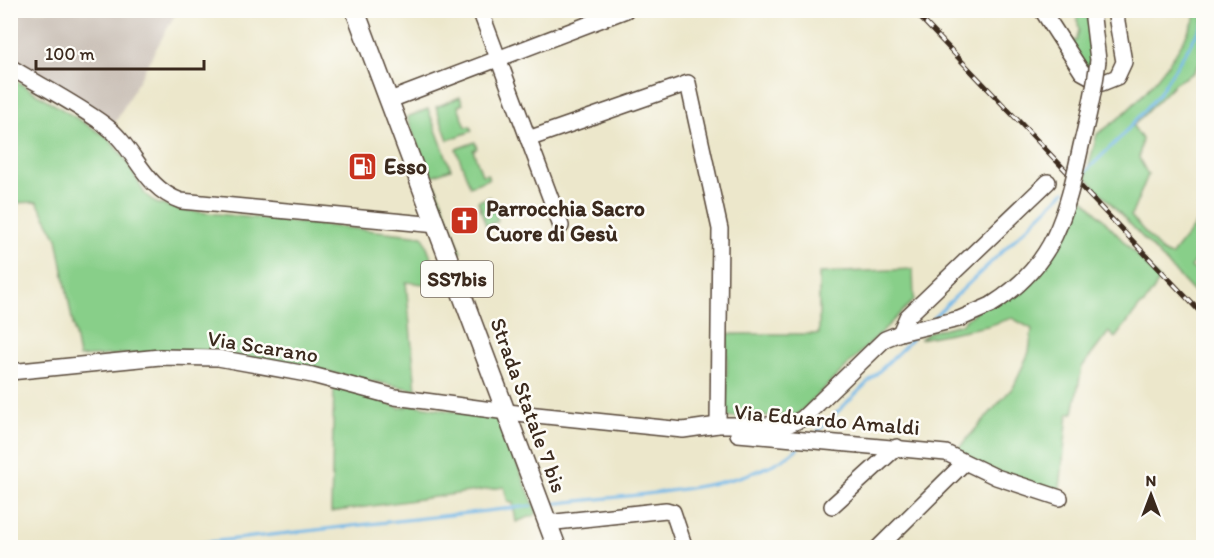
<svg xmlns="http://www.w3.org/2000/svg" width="1214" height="558" font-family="Itim,sans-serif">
  <rect width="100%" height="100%" fill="#fdfcf7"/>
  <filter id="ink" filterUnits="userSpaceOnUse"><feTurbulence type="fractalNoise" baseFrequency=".0167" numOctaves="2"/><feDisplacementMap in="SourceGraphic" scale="12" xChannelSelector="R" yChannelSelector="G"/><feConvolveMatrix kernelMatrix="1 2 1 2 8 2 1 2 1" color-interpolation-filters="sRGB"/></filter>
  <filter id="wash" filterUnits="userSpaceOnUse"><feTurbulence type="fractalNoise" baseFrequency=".008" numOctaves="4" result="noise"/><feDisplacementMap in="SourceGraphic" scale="24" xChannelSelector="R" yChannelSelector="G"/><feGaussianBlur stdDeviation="1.35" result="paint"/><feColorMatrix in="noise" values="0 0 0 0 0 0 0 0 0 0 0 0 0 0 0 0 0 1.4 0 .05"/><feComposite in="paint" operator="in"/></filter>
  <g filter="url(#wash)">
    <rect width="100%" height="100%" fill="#ece7cb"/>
    <!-- industrial -->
    <polygon fill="#ccc2b9" points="10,11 177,11 114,125 11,62"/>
    <!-- green -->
    <g fill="#88cf89" stroke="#627c54" stroke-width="1.5">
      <polygon points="1045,11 1053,11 1072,40 1076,41 1079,30 1076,11 1086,11 1091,33 1090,70 1085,69"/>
      <path d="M1198,11h5v47l-10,15 -18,10 -42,43 9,13 -3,19 9,17 -17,41 31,36 9,4 24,-31 8,-7v43l-7,-3 -5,9 12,9v26l-117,-125 11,-43c40,-25 84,-80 101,-123z"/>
      <polygon points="10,77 107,137 126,160 145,194 156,203 181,210 423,236 442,286 406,282 416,390 264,359 161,352 79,357 57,238 37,202 11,203"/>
      <polygon points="460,97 463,104 458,106 466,127 470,126 472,131 448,140 436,107"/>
      <polygon points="428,109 451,169 429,177 407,117"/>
      <polygon points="475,142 477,148 473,150 482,175 487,174 489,179 470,186 456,149"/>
      <polygon points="436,185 461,252 455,254 430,188"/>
      <polygon points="490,197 498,221 486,226 478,201"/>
      <polygon points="1083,198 1160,280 1144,304 1140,306 1115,338 1109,332 1082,367 1073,413 1068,414 1060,488 1056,490 990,471 956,451 1014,386 1029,352 1032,329 1012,318 987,326 920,339 930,332 961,324 1061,239 1077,202"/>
      <polygon points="913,269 914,300 797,415 726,417 727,334 819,334 819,273"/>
      <polygon points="334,384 400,408 414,405 498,419 537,512 535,515 516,522 513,503 508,502 504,487 331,512"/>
    </g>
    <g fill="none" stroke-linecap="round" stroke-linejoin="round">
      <!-- stream -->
      <g stroke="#71b7e8" stroke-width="3">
        <polyline points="1084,173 1121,137 1158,95 1204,23"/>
        <polyline points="934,317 1065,191"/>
        <polyline points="818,431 912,339"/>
        <path d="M551,504c68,-9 196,-11 247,-56"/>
        <polyline points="155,548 531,506"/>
      </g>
    </g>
  </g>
  <g filter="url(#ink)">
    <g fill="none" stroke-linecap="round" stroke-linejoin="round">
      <defs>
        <g id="minor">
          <polyline points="480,10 561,226"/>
          <polyline points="1042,10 1082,72 1102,83 1117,77 1124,62 1115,10"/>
          <polyline points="1092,10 1098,60"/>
          <path d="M10,67c31,19 65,36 95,58 31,23 37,62 76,76l256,24"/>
          <polyline points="390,100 626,10"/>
          <polyline points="528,139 688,83 720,229 718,425"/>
          <polyline points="900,333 907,317 1048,182"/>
          <polyline points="10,372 160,357 218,358 312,375 395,397 507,412 683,430 718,425 787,425 802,419 885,339 900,333 959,319 991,305"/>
          <polyline points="738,434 946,453 996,477 1060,498"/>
          <polyline points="832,506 897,447"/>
          <polyline points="547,523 666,510 673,512 685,548"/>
          <polyline points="878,548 964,463"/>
        </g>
        <polyline id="major" points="355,10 557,548"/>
      </defs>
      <!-- minor casing -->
      <use href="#minor" stroke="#564638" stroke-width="18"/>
      <!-- major casing -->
      <use href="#major" stroke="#564638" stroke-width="21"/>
      <!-- minor -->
      <use href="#minor" stroke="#fff" stroke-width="15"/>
      <!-- major -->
      <use href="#major" stroke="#fff" stroke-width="18"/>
      <defs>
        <polyline id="rail" points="913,10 1204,316"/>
      </defs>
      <!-- rail casing -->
      <use href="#rail" stroke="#3b2a1e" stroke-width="5"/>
      <!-- rail -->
      <use href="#rail" stroke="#fdfcf7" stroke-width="3" stroke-dasharray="9" stroke-linecap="butt"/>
      <defs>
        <path id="minor-bridge" d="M991,305c64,-40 75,-90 90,-159 7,-28 14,-57 17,-86"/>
      </defs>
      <!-- minor-bridge casing -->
      <use href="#minor-bridge" stroke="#564638" stroke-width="18" stroke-linecap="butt"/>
      <!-- minor-bridge -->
      <use href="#minor-bridge" stroke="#fff" stroke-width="15"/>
    </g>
  </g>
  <!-- icons -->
  <defs>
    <symbol id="fuel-square" viewBox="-11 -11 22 22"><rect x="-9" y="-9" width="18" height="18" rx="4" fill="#c8321e" stroke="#fdfcf7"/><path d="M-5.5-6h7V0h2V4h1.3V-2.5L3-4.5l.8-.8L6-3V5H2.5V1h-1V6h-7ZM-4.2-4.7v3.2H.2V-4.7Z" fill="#fff"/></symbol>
    <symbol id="church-square" viewBox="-11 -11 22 22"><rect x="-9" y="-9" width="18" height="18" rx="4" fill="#c8321e" stroke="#fdfcf7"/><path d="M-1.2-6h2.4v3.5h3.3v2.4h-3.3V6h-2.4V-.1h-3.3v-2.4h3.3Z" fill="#fff"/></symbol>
  </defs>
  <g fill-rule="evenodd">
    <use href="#fuel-square" x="346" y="150" width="33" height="33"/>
    <use href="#church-square" x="448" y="204" width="33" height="33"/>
  </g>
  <g text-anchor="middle" stroke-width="5" stroke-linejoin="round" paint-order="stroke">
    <!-- shield labels -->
    <rect fill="#fdfcf7" stroke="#75695f" stroke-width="1.5" x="421" y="261" width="72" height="36" rx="4.5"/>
    <g font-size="21" font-weight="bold" fill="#3b2a1e">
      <text x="457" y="286">SS7bis</text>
    </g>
    <!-- poi labels -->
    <g font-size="22" font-weight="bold" fill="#3b2a1e" stroke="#fdfcf7" text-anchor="start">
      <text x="384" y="174">Esso</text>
      <text x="486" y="216">Parrocchia Sacro<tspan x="486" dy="25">Cuore di Gesù</tspan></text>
    </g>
    <!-- street labels -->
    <g font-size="22" fill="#3b2a1e" stroke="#fdfcf7">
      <text transform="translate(263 346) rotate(9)" y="8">Via Scarano</text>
      <text transform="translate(529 405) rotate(70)" y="8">Strada Statale 7 bis</text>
      <text transform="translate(827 419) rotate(5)" y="8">Via Eduardo Amaldi</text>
    </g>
  </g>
  <!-- margin -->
  <rect width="1214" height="558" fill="none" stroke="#fdfcf7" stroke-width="36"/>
  <!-- north arrow -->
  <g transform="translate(1151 495)" stroke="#fdfcf7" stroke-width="4.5" paint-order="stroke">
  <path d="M0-4.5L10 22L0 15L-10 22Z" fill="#3b2a1e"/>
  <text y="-9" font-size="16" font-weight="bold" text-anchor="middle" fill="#3b2a1e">N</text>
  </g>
  <!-- scale -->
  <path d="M36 60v9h168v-9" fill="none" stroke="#3b2a1e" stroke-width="3"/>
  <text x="45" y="60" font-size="18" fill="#3b2a1e" stroke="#fdfcf7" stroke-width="4.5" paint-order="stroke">100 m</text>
</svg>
